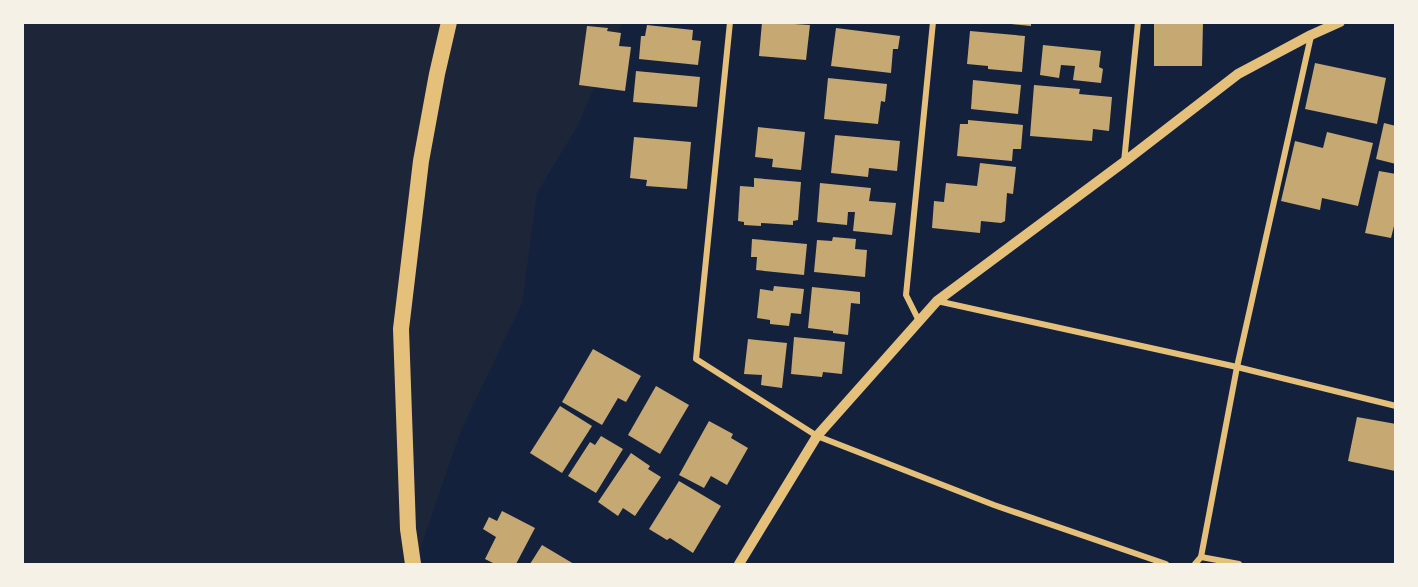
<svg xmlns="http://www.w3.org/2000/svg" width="1418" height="587" font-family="'Sofia Sans Condensed',sans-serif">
  <rect width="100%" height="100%" fill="#14213d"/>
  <!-- green -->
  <polygon fill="#1d2539" points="22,23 622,23 578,125 537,193 522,303 460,433 415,564 23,564"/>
  <!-- building -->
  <g fill="#c6a872">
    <polygon points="762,22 810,25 806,60 759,56"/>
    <polygon points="1011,22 1031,22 1031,26 1011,24"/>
    <polygon points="1154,22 1203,22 1202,66 1154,66"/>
    <polygon points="647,25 693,30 692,40 701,41 698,65 639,59 641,36 645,36"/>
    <polygon points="587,26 608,28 607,31 621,33 619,46 631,47 625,91 579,85"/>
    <polygon points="836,28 900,36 898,49 893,49 891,73 831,66"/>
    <polygon points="970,31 1025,36 1022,72 988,69 988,66 967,64"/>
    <polygon points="1043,45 1101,51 1099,67 1103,69 1101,83 1073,80 1075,66 1061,65 1059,78 1040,75"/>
    <polygon points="1315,63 1386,78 1377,124 1305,109"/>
    <polygon points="636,71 700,77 697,107 633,102"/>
    <polygon points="828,78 887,84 885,102 881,101 878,124 824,119"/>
    <polygon points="973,80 1021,85 1018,114 971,109"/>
    <polygon points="1034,85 1080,89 1079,94 1112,97 1109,131 1093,129 1092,141 1030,136"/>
    <polygon points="968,120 1023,125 1021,149 1013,149 1012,161 957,156 960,124 968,124"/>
    <polygon points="1384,123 1396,126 1396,164 1376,159"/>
    <polygon points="758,127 805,132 801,170 772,167 773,159 755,157"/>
    <polygon points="1327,132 1373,143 1358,206 1322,198 1320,210 1281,201 1295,141 1323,148"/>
    <polygon points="835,135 900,141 897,171 869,168 868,177 831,173"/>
    <polygon points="634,137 691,142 687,189 646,186 647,180 630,178"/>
    <polygon points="980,163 1016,167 1013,194 1007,193 1005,221 1001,223 981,221 980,233 932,228 934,201 944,202 946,183 977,186"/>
    <polygon points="1379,171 1396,174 1396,227 1394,226 1391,238 1365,233"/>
    <polygon points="754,178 801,182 798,220 793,221 793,225 761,223 761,226 744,225 744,222 738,221 740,186 754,187"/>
    <polygon points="820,183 871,188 869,201 896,203 892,235 853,231 855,212 848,212 847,225 817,222"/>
    <polygon points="833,237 856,239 855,249 867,250 865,277 814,272 817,240 832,241"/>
    <polygon points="752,239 807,244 804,275 756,270 757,257 751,257"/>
    <polygon points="774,286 804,289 801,314 791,313 789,326 770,324 770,320 757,318 760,289 773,291"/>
    <polygon points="812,287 860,292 860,304 851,303 848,335 833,333 833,331 808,328"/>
    <polygon points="794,337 845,342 842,374 823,372 822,377 791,374"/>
    <polygon points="748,339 787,343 782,388 761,385 762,375 744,374"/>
    <polygon points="593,349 641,376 626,402 618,398 602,425 562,402"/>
    <polygon points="656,386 689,405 660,454 628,435"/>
    <polygon points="560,406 592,426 562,473 530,453"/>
    <polygon points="1357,417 1396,424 1395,471 1348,461"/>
    <polygon points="709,421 733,434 731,438 748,448 727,485 711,476 704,488 679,475"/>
    <polygon points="601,436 623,449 596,493 568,476 590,442 595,445"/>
    <polygon points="631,453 650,466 648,469 661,477 635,516 623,508 618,516 598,502"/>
    <polygon points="679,481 721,506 693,553 670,538 667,540 649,529"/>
    <polygon points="502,511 535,528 516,564 495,564 485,559 496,537 483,529 489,517 497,521"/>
    <polygon points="542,545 574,564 530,564"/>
  </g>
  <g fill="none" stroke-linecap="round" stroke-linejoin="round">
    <!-- minor -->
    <g stroke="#e5c07b" stroke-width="6">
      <polyline points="730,22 696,359 817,436 994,505 1166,564"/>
      <polyline points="1124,162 1138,22"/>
      <polyline points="937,301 1237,367 1396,406"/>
      <polyline points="919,321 906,295 933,22"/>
      <polyline points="1201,557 1239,564"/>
      <polyline points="1195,564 1201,557 1237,367 1311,36"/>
    </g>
    <!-- tertiary -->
    <polyline stroke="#e5c07b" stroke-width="10" points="739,564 817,436 937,301 1124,162 1238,74 1311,35 1340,22"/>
    <!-- trunk -->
    <polyline stroke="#e5c07b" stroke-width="16" points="413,564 408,529 401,329 421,161 437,74 449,22"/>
  </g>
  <!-- border -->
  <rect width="1418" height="587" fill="none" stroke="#f6f1e7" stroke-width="48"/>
</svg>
